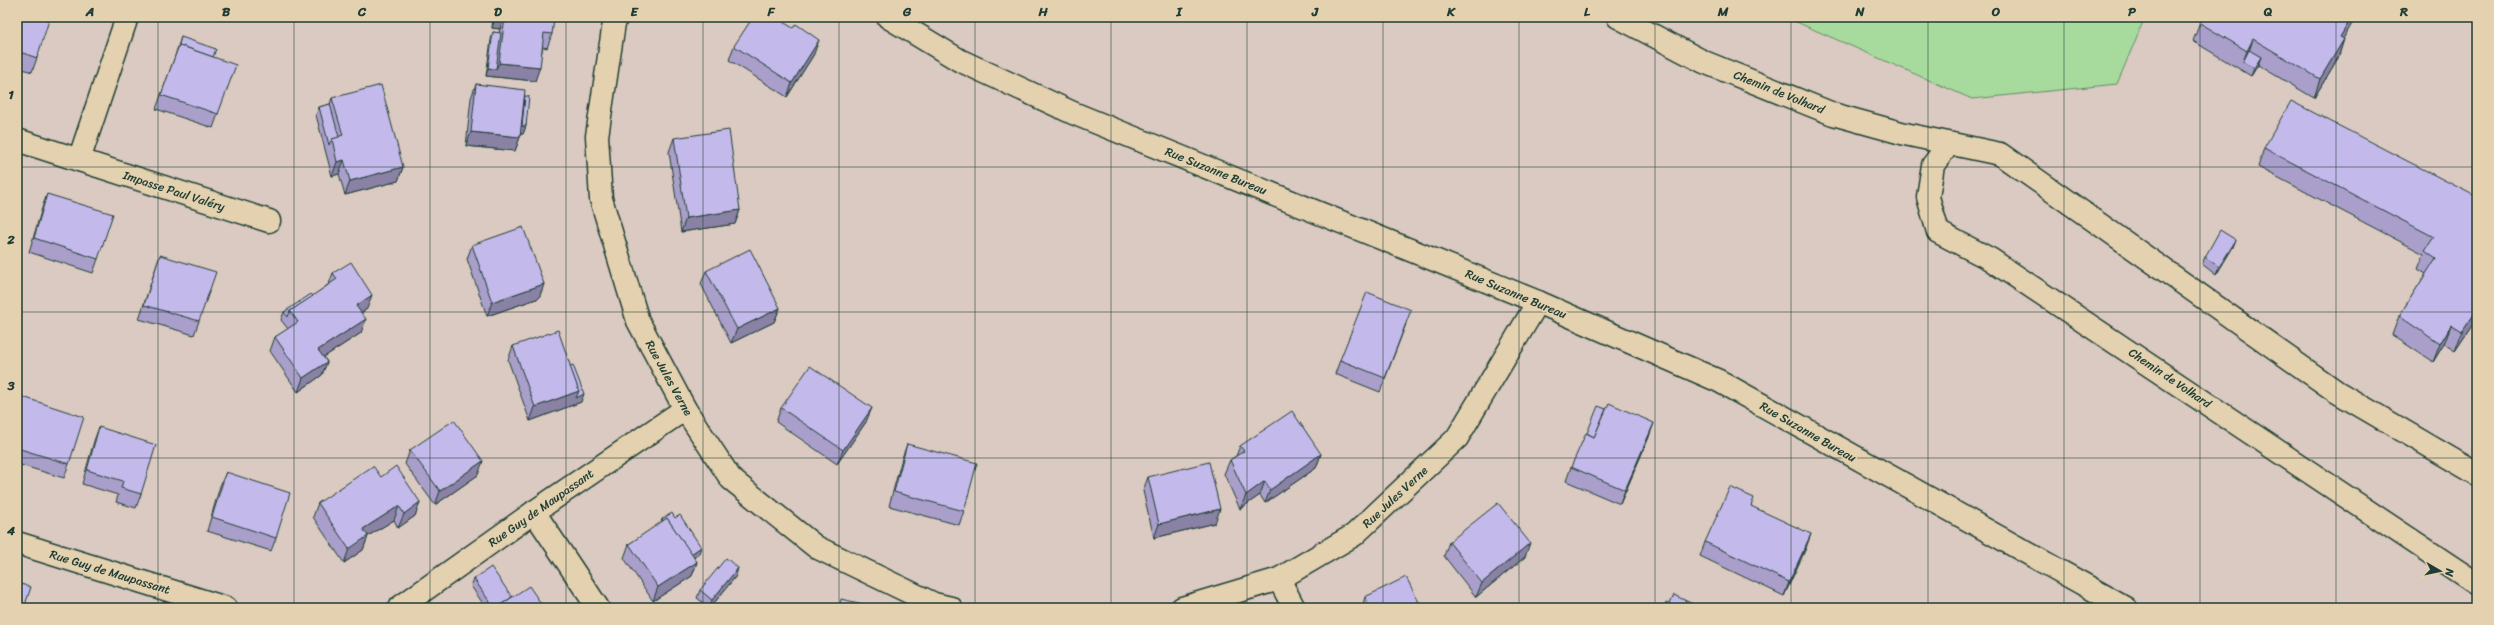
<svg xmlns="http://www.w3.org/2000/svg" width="2494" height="625" font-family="Sriracha,sans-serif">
  <rect width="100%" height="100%" fill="#dacac1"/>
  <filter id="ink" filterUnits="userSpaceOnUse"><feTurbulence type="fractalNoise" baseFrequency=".025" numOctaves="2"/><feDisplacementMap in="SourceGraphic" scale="8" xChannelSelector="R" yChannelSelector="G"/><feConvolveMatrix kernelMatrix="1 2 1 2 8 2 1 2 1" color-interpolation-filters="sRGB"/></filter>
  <g filter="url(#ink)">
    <!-- green -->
    <polygon fill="#a7db9d" stroke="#638c68" points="1785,17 2145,17 2117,84 1972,99"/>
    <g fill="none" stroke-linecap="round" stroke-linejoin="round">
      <defs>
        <g id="minor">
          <polyline points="617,17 614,23 597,136 601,199 638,321 685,409 731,479 816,547 934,604 951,608"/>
          <polyline points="888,17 959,60 1073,113 1538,302 1719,381 2126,608"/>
          <polyline points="17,140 269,221"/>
          <polyline points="79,160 127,17"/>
          <polyline points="534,512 598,608"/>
          <polyline points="17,543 226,608"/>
          <polyline points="1279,579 1294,608"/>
          <polyline points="399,608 534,512 685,409"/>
          <polyline points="1182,608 1279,579 1354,535 1457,438 1538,302"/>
        </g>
        <g id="tertiary">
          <polyline points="1618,17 1704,62 1833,114 1905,134 2000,154 2337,392 2477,474"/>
          <polyline points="1949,144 1933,165 1928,197 1938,232 1990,259 2477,584"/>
        </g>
      </defs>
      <!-- minor casing -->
      <use href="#minor" stroke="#1f3d34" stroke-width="25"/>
      <!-- tertiary casing -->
      <use href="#tertiary" stroke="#1f3d34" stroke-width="25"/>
      <!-- minor -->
      <use href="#minor" stroke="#e4d1af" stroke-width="22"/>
      <!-- tertiary -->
      <use href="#tertiary" stroke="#e4d1af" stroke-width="22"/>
    </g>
    <!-- wall -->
    <g fill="#a99fca" stroke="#1f3d34">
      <polygon points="17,17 37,58 32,72 17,67"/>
      <polygon points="493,17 546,17 552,34 547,48 543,47 535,81 486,76 491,40 493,32 499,33 500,28 500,29 492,28"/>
      <polygon points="2200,23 2343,39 2344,39 2338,58 2314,98 2258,65 2251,76 2193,41"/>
      <polygon points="181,37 213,57 218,114 213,128 156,109 174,59"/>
      <polygon points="734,46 814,54 787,97 729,60"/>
      <polygon points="476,84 525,96 526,126 523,134 521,134 520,137 515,151 466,146 471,98"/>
      <polygon points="332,98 403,167 398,181 345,195 339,174 332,176 316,115 319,107 330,104"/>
      <polygon points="674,138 740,210 735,224 681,232 669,152"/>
      <polygon points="2264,148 2477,197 2477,318 2455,351 2444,344 2433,362 2392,335 2399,316 2426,274 2418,269 2424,254 2258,167"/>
      <polygon points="47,194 98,259 93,273 29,252 42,208"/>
      <polygon points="472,245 544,284 539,298 487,316 467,259"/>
      <polygon points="2233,247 2216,275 2202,264 2205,257"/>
      <polygon points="160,255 199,321 194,335 139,319"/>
      <polygon points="706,271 780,308 774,322 731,343 701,284"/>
      <polygon points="333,273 367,309 361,313 361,333 324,357 327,362 322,375 298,392 270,351 275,337 288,329 281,320 284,312 313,296 329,284"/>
      <polygon points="1406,324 1380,392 1335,374 1340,360"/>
      <polygon points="513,346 581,402 530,421 508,360"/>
      <polygon points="20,396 69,464 64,478 17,464 17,405"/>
      <polygon points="781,408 866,422 837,464 776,422"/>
      <polygon points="99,427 141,494 136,508 116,502 118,495 82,484 94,441"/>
      <polygon points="1649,437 1620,504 1566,481 1571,467"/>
      <polygon points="907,444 964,511 959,525 889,506 902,458"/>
      <polygon points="1240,446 1321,454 1316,468 1265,503 1260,495 1240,509 1224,474 1230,460 1236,456"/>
      <polygon points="410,450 478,475 435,505 405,464"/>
      <polygon points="226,472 276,538 271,551 207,531 220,486"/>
      <polygon points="381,477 420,502 415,516 398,528 394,520 368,536 363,550 344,563 313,517 318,503"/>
      <polygon points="1148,477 1215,523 1154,538 1143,491"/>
      <polygon points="1751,506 1806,548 1784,596 1700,556 1705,542"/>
      <polygon points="662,519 699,554 694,557 697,562 692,576 653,601 624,558 629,544 661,523"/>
      <polygon points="1449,542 1525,557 1476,597 1444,556"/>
      <polygon points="736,576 710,608 697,598 700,590"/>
      <polygon points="474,579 512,597 544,608 486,608 471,586"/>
      <polygon points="1365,597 1422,608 1362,608"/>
    </g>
    <!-- shaded-wall -->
    <g fill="#8982a4" stroke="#1f3d34">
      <polygon points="2352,17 2356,17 2333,56 2340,37"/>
      <polygon points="494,21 502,21 500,29 492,28"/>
      <polygon points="2253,39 2247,58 2243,62 2247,51"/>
      <polygon points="2344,39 2338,58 2314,98 2320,79"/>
      <polygon points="819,40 814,54 787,97 792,83"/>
      <polygon points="2261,57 2258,65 2251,76 2254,68"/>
      <polygon points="499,63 540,67 535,81 486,76 488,68 496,69"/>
      <polygon points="520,126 526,126 523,134 517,133"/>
      <polygon points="471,132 520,137 515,151 466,146"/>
      <polygon points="344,160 339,174 332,176 337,162"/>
      <polygon points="403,167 398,181 345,195 350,181"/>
      <polygon points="740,210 735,224 681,232 686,218"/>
      <polygon points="2236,240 2233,247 2216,275 2219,267"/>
      <polygon points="544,284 539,298 487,316 492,302"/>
      <polygon points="372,295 367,309 351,320 356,306"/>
      <polygon points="780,308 774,322 731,343 737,329"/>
      <polygon points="2477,310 2477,318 2455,351 2462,332"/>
      <polygon points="366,319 361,333 313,364 318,350"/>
      <polygon points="2451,325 2444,344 2433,362 2440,344"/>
      <polygon points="327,362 322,375 298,392 303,378"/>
      <polygon points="579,391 584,394 581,402 530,421 535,407"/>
      <polygon points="872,408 866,422 837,464 843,450"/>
      <polygon points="1654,423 1649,437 1620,504 1625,490"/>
      <polygon points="1321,454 1316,468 1265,503 1270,490"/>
      <polygon points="483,461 478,475 435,505 440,491"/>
      <polygon points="1265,481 1260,495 1240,509 1246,495"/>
      <polygon points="420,502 415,516 398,528 404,514"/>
      <polygon points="399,506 394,520 368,536 363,550 344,563 349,549 363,529"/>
      <polygon points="1220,509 1215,523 1154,538 1159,524"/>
      <polygon points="1811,534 1806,548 1784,596 1789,582"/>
      <polygon points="1530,543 1525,557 1476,597 1482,583"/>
      <polygon points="701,547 699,554 684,564 687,557"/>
      <polygon points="697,562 692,576 653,601 658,587"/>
      <polygon points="738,568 736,576 710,608 712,600"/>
    </g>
    <!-- building -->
    <g fill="#c4b9eb" stroke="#1f3d34">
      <polygon points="17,17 50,17 37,58 17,51"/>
      <polygon points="495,17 503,17 502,21 494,21"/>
      <polygon points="505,17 546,17 546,18 554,20 552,34 544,33 540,67 499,63"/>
      <polygon points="753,17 775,17 793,28 796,24 819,40 792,83 734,46"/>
      <polygon points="2204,17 2352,17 2340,37 2344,39 2320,79 2253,39 2247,51 2200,23"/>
      <polygon points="493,32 501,33 496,69 488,68"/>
      <polygon points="181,37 216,49 213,57 179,45 177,52"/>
      <polygon points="179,45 236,65 218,114 161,95"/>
      <polygon points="2249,50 2261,57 2254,68 2243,62"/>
      <polygon points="476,84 525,90 520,137 471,132"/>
      <polygon points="381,85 403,167 350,181 344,160 337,162 332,139 343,135 332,98"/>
      <polygon points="525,96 529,96 526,126 522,126"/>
      <polygon points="2291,101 2477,197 2477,310 2462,332 2451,325 2440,344 2399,316 2436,258 2425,250 2434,237 2264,148"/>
      <polygon points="330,104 339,137 332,139 329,145 319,107"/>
      <polygon points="729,130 740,210 686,218 674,138"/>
      <polygon points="47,194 113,214 98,259 34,238"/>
      <polygon points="523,227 544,284 492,302 472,245"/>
      <polygon points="2220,230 2236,240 2219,267 2205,257"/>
      <polygon points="750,249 780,308 737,329 706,271"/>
      <polygon points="160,255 216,272 199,321 144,305"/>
      <polygon points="351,262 372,295 356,306 366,319 318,350 327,362 303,378 275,337 298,322 290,311 337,279 333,273"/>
      <polygon points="1367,292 1411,310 1385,378 1340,360"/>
      <polygon points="311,294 313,296 290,311 288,317 284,312"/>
      <polygon points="558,330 579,391 535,407 513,346"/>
      <polygon points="573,365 584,394 576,398 579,391 570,366"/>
      <polygon points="810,366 872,408 843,450 781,408"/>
      <polygon points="20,396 84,417 69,464 17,448 17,406"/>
      <polygon points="1609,403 1654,423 1625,490 1571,467 1586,433 1594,437"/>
      <polygon points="1598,406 1606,409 1594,437 1587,433"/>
      <polygon points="1292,411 1321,454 1270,490 1265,481 1246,495 1230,460 1244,451 1240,446"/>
      <polygon points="454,420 483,461 440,491 410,450"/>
      <polygon points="99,427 156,445 141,494 121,488 123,481 87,470"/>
      <polygon points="907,444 977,463 964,511 894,492"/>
      <polygon points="1209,462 1220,509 1159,524 1148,477"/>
      <polygon points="373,466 381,477 396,466 420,502 404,514 399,506 363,529 368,536 349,549 318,503"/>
      <polygon points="226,472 290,493 276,538 212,517"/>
      <polygon points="1730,487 1754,498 1751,506 1811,534 1789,582 1705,542"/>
      <polygon points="1498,503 1530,543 1482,583 1449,542"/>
      <polygon points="672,513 675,518 680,515 701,547 691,554 667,518 663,521 662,519"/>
      <polygon points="667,518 697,562 658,587 629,544"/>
      <polygon points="726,558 738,568 712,600 700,590"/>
      <polygon points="491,567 512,597 496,608 494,608 474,579"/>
      <polygon points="1406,577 1422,608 1371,608 1365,597"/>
      <polygon points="17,583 31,587 24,608 17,608"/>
      <polygon points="529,586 544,608 496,608"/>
      <polygon points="1674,595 1701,608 1678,608 1670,604"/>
      <polygon points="841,599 863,604 863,608 839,608"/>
      <polygon points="1666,603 1678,608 1664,608"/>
    </g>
  </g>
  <!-- grid -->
  <path fill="none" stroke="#1f3d34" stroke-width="1" stroke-opacity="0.55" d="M158,17v591M294,17v591M430,17v591M566,17v591M703,17v591M839,17v591M975,17v591M1111,17v591M1247,17v591M1383,17v591M1519,17v591M1655,17v591M1791,17v591M1928,17v591M2064,17v591M2200,17v591M2336,17v591M17,167h2460M17,312h2460M17,458h2460"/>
  <g text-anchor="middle" stroke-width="3.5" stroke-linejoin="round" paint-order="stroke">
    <!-- street labels -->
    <g font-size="12" fill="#1f3d34" stroke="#e4d1af">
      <text transform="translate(1779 92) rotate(22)" y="4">Chemin de Volhard</text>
      <text transform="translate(1216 171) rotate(22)" y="4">Rue Suzanne Bureau</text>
      <text transform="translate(174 191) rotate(18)" y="4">Impasse Paul Valéry</text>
      <text transform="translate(1516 294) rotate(23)" y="4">Rue Suzanne Bureau</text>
      <text transform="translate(669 378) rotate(61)" y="4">Rue Jules Verne</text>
      <text transform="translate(2170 378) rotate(34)" y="4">Chemin de Volhard</text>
      <text transform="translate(1808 432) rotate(30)" y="4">Rue Suzanne Bureau</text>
      <text transform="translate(1395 497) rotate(-43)" y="4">Rue Jules Verne</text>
      <text transform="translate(541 508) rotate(-35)" y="4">Rue Guy de Maupassant</text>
      <text transform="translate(110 572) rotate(17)" y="4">Rue Guy de Maupassant</text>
    </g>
  </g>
  <!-- margin -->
  <rect width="2494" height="625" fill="none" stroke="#e4d1af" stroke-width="44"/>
  <!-- north arrow -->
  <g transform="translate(2440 571) rotate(99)" stroke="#e4d1af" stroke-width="3" paint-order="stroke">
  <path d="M0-3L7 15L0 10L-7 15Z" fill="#1f3d34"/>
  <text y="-6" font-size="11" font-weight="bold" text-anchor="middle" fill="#1f3d34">N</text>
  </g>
  <rect x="22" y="22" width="2450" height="581" fill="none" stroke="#1f3d34" stroke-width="1.5"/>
  <g font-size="13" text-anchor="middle" font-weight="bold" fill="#1f3d34">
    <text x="90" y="16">A</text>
    <text x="226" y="16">B</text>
    <text x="362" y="16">C</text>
    <text x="498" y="16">D</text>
    <text x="634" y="16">E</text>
    <text x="771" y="16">F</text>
    <text x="907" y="16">G</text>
    <text x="1043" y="16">H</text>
    <text x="1179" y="16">I</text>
    <text x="1315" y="16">J</text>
    <text x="1451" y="16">K</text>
    <text x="1587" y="16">L</text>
    <text x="1723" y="16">M</text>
    <text x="1860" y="16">N</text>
    <text x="1996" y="16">O</text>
    <text x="2132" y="16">P</text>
    <text x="2268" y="16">Q</text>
    <text x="2404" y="16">R</text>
    <text x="11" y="99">1</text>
    <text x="11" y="244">2</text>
    <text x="11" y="390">3</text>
    <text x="11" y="535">4</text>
  </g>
</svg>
